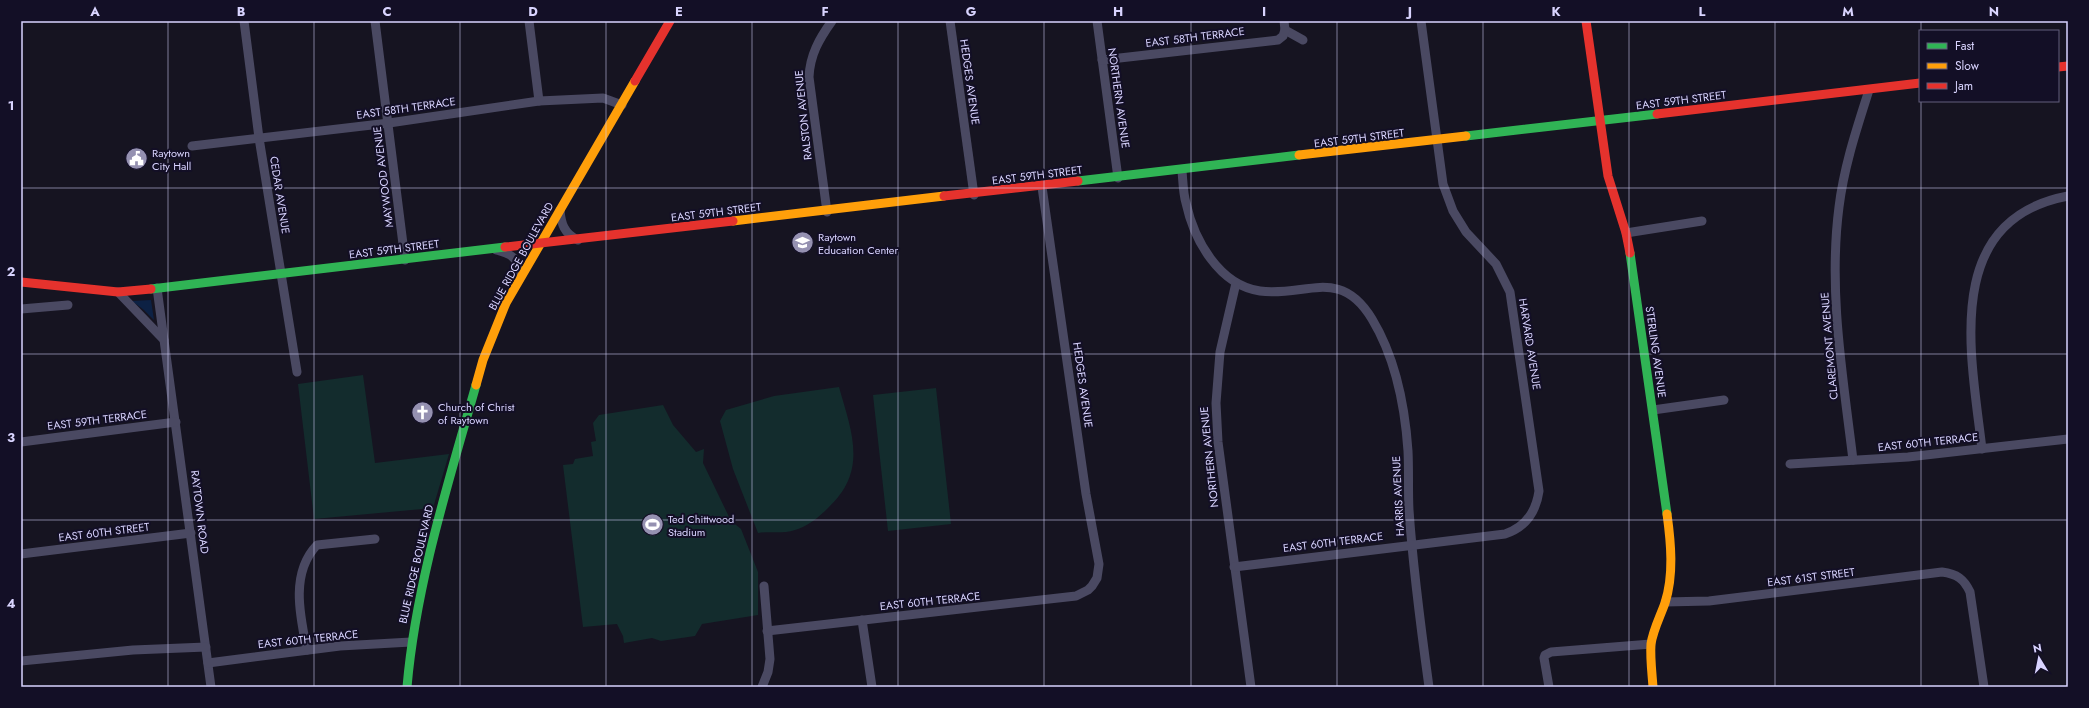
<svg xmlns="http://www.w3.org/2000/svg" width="2089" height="708" font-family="Jost,sans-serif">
  <rect width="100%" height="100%" fill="#161421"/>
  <!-- green -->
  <g fill="#132c2d">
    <polygon points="363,375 375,463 449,454 433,508 314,519 298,384"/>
    <path d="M839,387c13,46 29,84 -11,121 -9,9 -21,19 -33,22 -12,4 -25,1 -37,3l-25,-64 -13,-48 6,-11 48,-14z"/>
    <polygon points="936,388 951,524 888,531 873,395"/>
    <polygon points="663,405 673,425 696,452 704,449 703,463 731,521 741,529 758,572 758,615 702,624 695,636 661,641 652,638 624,643 623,636 617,624 583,627 563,465 573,464 575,459 593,456 591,442 596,441 593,423 599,415"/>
  </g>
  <!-- water -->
  <polygon fill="#0d2144" points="151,300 154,320 144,310 132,301"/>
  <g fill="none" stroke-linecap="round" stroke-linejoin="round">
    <!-- street -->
    <g stroke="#4a4962" stroke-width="9">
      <polyline points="244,21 259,138 297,372"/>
      <polyline points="375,21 405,260"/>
      <polyline points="529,21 539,101"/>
      <polyline points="950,21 974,195"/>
      <polyline points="1097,21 1118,178"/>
      <polyline points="1284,21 1285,30 1303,40"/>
      <polyline points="1102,60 1278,40 1283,36 1285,30"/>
      <polyline points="192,146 389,123 539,101 603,98 622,105"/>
      <path d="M1182,171c1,10 1,22 4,32 8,37 33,82 74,88 46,6 80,-25 112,28 23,38 33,88 36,132 1,20 0,40 1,59 4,59 12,119 20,177"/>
      <path d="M560,210c1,13 4,24 18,30"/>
      <path d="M827,212l-18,-135c1,-22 10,-38 23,-56"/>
      <polyline points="1626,233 1702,221"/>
      <path d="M496,250c20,5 22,9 23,30"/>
      <polyline points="1236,283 1220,352 1216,403 1218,442 1251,687"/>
      <polyline points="157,288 164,340"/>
      <polyline points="118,292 164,340 211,687"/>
      <polyline points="21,309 68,305"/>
      <polyline points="1653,410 1724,400"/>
      <polyline points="21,442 176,422"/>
      <path d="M1982,449c-11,-94 -41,-229 86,-253"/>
      <path d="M1853,460c-10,-83 -25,-169 -14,-253 5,-41 18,-79 30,-117"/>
      <polyline points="1790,464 1908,457 2068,439"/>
      <polyline points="21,554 191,533"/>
      <path d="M1234,567l271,-33c21,-7 31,-22 34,-43l-29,-199 -14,-28 -30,-32 -13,-21 -10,-27 -22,-163"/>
      <path d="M1665,602l44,-1 233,-29c15,2 22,7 28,20l14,95"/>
      <polyline points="862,620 872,687"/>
      <polyline points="767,631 1076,596 1088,590 1092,586 1097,578 1099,564 1086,494 1042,187"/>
      <path d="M307,650c-7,-34 -17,-77 10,-105l58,-6"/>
      <polyline points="21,661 133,650 206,647"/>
      <polyline points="208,663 340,646 411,642"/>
      <polyline points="762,687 768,672 770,659 764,586"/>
      <polyline points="1549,687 1544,658 1545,655 1551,652 1651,644"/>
    </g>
    <!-- fast -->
    <g stroke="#30b455" stroke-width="9">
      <polyline points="1466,136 1657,114"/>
      <polyline points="1078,181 1299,155"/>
      <polyline points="1630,253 1667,514"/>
      <polyline points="151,289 505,247"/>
      <path d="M407,687c9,-103 41,-203 69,-302"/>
    </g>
    <!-- slow -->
    <g stroke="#ff9f0a" stroke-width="9">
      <polyline points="1299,155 1466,136"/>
      <polyline points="733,221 944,196"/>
      <polyline points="476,385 483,360 506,303 635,81"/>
      <path d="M1653,687c-1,-14 -3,-29 -2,-43 2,-14 9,-27 14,-41 9,-28 6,-60 2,-89"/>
    </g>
    <!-- jam -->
    <g stroke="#e5322d" stroke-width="9">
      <polyline points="1586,21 1608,176 1626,233 1630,253"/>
      <polyline points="2058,67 2068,66"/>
      <polyline points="635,81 670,21"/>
      <polyline points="1657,114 1920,83"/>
      <polyline points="944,196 1078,181"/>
      <polyline points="505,247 733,221"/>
      <polyline points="21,282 118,292 151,289"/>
    </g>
  </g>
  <!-- grid -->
  <path fill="none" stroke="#d9d4ff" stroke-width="1" stroke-opacity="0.55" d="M168,21v666M314,21v666M460,21v666M606,21v666M752,21v666M898,21v666M1044,21v666M1191,21v666M1337,21v666M1483,21v666M1629,21v666M1775,21v666M1921,21v10M1921,101v586M21,188h2047M21,354h2047M21,520h2047"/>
  <!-- icons -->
  <defs>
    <symbol id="civic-disc" viewBox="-11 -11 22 22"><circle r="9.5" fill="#9591b1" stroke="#130f26"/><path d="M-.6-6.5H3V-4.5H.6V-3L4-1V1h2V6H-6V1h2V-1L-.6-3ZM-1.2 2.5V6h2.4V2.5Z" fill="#fff"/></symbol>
    <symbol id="school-disc" viewBox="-11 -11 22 22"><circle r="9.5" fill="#9591b1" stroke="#130f26"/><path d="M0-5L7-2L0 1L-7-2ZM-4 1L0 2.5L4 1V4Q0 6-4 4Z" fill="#fff"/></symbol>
    <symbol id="church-disc" viewBox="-11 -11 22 22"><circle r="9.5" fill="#9591b1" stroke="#130f26"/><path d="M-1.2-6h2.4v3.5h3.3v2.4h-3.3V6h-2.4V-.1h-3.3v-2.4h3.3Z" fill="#fff"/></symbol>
    <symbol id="stadium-disc" viewBox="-11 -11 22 22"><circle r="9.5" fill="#9591b1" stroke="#130f26"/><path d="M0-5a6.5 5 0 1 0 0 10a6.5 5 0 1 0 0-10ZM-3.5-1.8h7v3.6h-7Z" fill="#fff"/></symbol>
  </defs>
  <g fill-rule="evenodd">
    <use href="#civic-disc" x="124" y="146" width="25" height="25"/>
    <use href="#school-disc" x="790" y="230" width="25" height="25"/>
    <use href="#church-disc" x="410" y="400" width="25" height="25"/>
    <use href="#stadium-disc" x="640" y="512" width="25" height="25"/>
  </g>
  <g text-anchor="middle" stroke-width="4" stroke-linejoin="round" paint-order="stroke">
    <!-- street labels -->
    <g font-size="11" fill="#d9d4ff" stroke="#130f26">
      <text transform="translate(1195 37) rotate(-7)" y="4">EAST 58TH TERRACE</text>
      <text transform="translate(970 82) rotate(82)" y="4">HEDGES AVENUE</text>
      <text transform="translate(1119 98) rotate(82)" y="4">NORTHERN AVENUE</text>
      <text transform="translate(1681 100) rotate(-7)" y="4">EAST 59TH STREET</text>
      <text transform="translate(406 108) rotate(-8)" y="4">EAST 58TH TERRACE</text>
      <text transform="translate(803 115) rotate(-96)" y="4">RALSTON AVENUE</text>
      <text transform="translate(1359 138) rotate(-7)" y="4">EAST 59TH STREET</text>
      <text transform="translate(1037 175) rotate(-7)" y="4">EAST 59TH STREET</text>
      <text transform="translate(383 177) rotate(-97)" y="4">MAYWOOD AVENUE</text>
      <text transform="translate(280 195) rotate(81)" y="4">CEDAR AVENUE</text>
      <text transform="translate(716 212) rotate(-7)" y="4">EAST 59TH STREET</text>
      <text transform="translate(394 249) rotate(-7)" y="4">EAST 59TH STREET</text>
      <text transform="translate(521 256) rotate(-61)" y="4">BLUE RIDGE BOULEVARD</text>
      <text transform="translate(1530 344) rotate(81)" y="4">HARVARD AVENUE</text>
      <text transform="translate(1829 346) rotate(-95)" y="4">CLAREMONT AVENUE</text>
      <text transform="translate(1656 352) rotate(82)" y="4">STERLING AVENUE</text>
      <text transform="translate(1083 385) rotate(82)" y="4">HEDGES AVENUE</text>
      <text transform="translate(97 420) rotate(-7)" y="4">EAST 59TH TERRACE</text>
      <text transform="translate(1928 442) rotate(-6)" y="4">EAST 60TH TERRACE</text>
      <text transform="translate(1209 457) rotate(-96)" y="4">NORTHERN AVENUE</text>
      <text transform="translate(1398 496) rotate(-93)" y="4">HARRIS AVENUE</text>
      <text transform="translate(200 512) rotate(83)" y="4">RAYTOWN ROAD</text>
      <text transform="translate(104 532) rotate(-7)" y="4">EAST 60TH STREET</text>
      <text transform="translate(1333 542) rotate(-7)" y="4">EAST 60TH TERRACE</text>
      <text transform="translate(416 564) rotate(-77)" y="4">BLUE RIDGE BOULEVARD</text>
      <text transform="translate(1811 577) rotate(-7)" y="4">EAST 61ST STREET</text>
      <text transform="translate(930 601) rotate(-6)" y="4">EAST 60TH TERRACE</text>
      <text transform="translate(308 639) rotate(-6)" y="4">EAST 60TH TERRACE</text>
    </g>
    <!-- poi labels -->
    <g font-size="11" fill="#d9d4ff" stroke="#130f26" text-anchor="start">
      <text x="152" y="157">Raytown<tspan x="152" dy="13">City Hall</tspan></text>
      <text x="818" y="241">Raytown<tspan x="818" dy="13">Education Center</tspan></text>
      <text x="438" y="411">Church of Christ<tspan x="438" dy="13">of Raytown</tspan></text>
      <text x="668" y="523">Ted Chittwood<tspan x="668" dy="13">Stadium</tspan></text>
    </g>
  </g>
  <!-- border -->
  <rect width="2089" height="708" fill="none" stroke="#130f26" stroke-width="44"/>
  <!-- legend -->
  <rect x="1919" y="30" width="140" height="72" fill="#130f26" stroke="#625e7d"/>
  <rect x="1927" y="43" width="20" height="6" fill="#30b455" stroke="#625e7d"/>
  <text x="1955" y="50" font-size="12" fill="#d9d4ff">Fast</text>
  <rect x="1927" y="63" width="20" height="6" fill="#ff9f0a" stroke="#625e7d"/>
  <text x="1955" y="70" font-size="12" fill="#d9d4ff">Slow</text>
  <rect x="1927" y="83" width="20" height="6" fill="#e5322d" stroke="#625e7d"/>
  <text x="1955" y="90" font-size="12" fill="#d9d4ff">Jam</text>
  <!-- north arrow -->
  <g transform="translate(2039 658) rotate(350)" stroke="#130f26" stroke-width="3" paint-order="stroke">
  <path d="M0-3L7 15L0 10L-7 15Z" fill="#d9d4ff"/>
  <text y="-6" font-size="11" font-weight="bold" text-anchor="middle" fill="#d9d4ff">N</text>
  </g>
  <rect x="22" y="22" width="2045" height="664" fill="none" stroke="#d9d4ff" stroke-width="1.5"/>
  <g font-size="13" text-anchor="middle" font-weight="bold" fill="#d9d4ff">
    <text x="95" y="16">A</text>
    <text x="241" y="16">B</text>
    <text x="387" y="16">C</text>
    <text x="533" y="16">D</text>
    <text x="679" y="16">E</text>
    <text x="825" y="16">F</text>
    <text x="971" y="16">G</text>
    <text x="1118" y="16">H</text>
    <text x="1264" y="16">I</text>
    <text x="1410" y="16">J</text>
    <text x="1556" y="16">K</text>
    <text x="1702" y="16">L</text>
    <text x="1848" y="16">M</text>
    <text x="1994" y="16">N</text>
    <text x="11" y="110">1</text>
    <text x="11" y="276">2</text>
    <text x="11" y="442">3</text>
    <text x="11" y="608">4</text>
  </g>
</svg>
